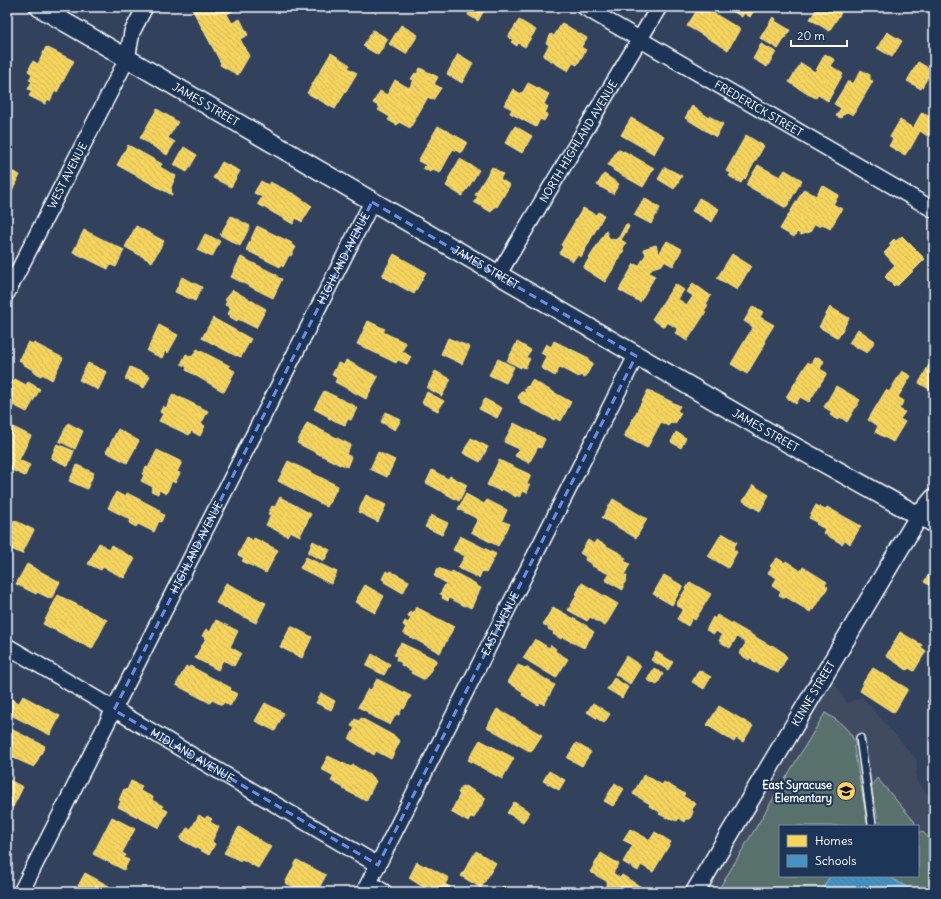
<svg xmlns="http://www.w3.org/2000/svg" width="941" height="899" font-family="Delius,sans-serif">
  <defs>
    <pattern id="homes-back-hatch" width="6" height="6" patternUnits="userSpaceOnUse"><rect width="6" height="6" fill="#f6d55c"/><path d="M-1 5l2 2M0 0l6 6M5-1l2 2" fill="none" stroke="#ccb358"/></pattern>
    <pattern id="schools-back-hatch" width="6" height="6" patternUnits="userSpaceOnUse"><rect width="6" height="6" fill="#4393c3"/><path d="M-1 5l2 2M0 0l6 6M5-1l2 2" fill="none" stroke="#467a99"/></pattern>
  </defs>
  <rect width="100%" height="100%" fill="#32425d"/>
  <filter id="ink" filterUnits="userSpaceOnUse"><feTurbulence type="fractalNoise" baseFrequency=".025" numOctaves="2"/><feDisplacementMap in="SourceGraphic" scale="8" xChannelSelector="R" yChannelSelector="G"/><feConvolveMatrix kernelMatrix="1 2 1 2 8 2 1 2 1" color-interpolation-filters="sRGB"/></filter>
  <g filter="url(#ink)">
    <!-- built -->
    <path fill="#404b62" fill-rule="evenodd" d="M832,679l15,24 15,-6 55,63 -1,21 18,21v90h-228l89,-147zM780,826h138v50h-138z"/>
    <!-- green -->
    <g fill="#58716d" stroke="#acb8b6">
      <path d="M825,713c13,7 26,17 31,32l-2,1v2l14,78h-88v50h50l-9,16h-104z"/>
      <polygon points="877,778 914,821 915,824 914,826 885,826 879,822 871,790 872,785"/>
      <polygon points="921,831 923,832 934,844 934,892 915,892 888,876 918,876 918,833"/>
    </g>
    <!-- homes -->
    <g fill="url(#homes-back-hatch)" stroke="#f9e28d">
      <polygon points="191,7 239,7 227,14 232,23 240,19 248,35 240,39 249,56 238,75 220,65 221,63"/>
      <polygon points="466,7 486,7 478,21 468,15 470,10"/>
      <polygon points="699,7 705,8 740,29 728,50 687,26"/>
      <polygon points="726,7 756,7 750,17 744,13 742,17"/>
      <polygon points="818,7 832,7 841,13 829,31 810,19"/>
      <polygon points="773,17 776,19 775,21 790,30 778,49 760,38"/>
      <polygon points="519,20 536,30 525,47 518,43 517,46 511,42 513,40 508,37"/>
      <polygon points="562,23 587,38 581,47 586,50 577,65 573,63 568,71 543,56 549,45 546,43 551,34 554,36"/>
      <polygon points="401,25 418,35 406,54 389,44"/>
      <polygon points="373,30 388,39 378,55 363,46"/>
      <polygon points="887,32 902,41 892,57 877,48"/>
      <polygon points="761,44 776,52 767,67 753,59"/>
      <polygon points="46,47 74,61 57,92 55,91 50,101 48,99 45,104 29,96 32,91 28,89 32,81 29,80 32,74 28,71 33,61 38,64"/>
      <polygon points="331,53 350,65 348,68 357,73 335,109 307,93"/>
      <polygon points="458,54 473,63 462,83 447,74"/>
      <polygon points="825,54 835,60 831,66 843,74 828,101 818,95 816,98 810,95 809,95 789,82 801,63 815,72"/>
      <polygon points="918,62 932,70 921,89 907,81"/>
      <polygon points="420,68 438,77 434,84 441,88 433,100 428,97 410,128 399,122 397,125 388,120 390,117 378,110 380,107 373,103 380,91 387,95 395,80 409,88 414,80 411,79 415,73 417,74"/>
      <polygon points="861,70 870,75 870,80 873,81 853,115 847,112 844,115 843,114 841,118 836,116 841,108 834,104 848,81 853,84"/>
      <polygon points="528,83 549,94 544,104 548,107 545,113 548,114 544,121 540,119 536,127 510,113 512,109 504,105 513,89 521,94 522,92 523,92"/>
      <polygon points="692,106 708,117 709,116 723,124 716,137 685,118"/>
      <polygon points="157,109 178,122 168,138 175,142 167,155 140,138"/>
      <polygon points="922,112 934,120 934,128 929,137 920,131 910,149 909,149 905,155 889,146 893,139 890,137 900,120 913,128"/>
      <polygon points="631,118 664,136 654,154 621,135"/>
      <polygon points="438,126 467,142 461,153 453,149 440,173 432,169 430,172 423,168 426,165 418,161"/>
      <polygon points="515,126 532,136 522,153 505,143"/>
      <polygon points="746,135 764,146 745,179 744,178 741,183 729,176 731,173 726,171"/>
      <polygon points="128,145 162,164 160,167 176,176 171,187 172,195 117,165"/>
      <polygon points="184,147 197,155 187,172 174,165"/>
      <polygon points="618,149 623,152 624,151 654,168 643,187 613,170 614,169 608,165"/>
      <polygon points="460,159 479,170 467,190 466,189 462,196 446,186 449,180 448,179"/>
      <polygon points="222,162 240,171 231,187 213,178"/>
      <polygon points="758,165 780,177 785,170 802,180 786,208 746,185"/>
      <polygon points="492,167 503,174 500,179 510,185 497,207 495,206 491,212 474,202 478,196 475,195"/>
      <polygon points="665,167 682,176 674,189 658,179"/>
      <polygon points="7,169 20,175 8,199 7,199"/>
      <polygon points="604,174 619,184 613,194 597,185"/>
      <polygon points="261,181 268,185 270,182 296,195 312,206 302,222 296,218 293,224 258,204 262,197 254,193"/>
      <polygon points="822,185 839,195 833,204 842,209 830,229 822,224 820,227 815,224 810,232 801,235 797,232 794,237 780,229 804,189 816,196"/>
      <polygon points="644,198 660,208 651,224 634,215"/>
      <polygon points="699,198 719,209 712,222 692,211"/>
      <polygon points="583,208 596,215 598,212 604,215 581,257 577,255 573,261 559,253 563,247 561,245"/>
      <polygon points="231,216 250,226 240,246 220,235"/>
      <polygon points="626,224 628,225 629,227 621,240 626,243 622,250 624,251 605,282 583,268 606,231 609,238 615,240 619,237"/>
      <polygon points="136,226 164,241 152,262 125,247"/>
      <polygon points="257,226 292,243 291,245 296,247 291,256 289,255 283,267 281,265 280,267 246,250"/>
      <polygon points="84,230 124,250 116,267 111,265 108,269 73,252"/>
      <polygon points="205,234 220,241 212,257 197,250"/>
      <polygon points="902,236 925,259 907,277 907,276 897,286 896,284 894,286 885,277 887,275 886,274 895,265 884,253 891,246 889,244 894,239 896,241"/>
      <polygon points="667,241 682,249 673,266 664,261 662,265 652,268 649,273 655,276 640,302 619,290 634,264 639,266 646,254 643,249 656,245 659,254"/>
      <polygon points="394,254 426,272 414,294 382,276"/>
      <polygon points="732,254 751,266 737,290 717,278"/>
      <polygon points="241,257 277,275 277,277 282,279 273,298 231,277"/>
      <polygon points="182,277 202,287 195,301 175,292"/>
      <polygon points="693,283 711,296 706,304 708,305 704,311 706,312 687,341 675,333 678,329 667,322 664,327 652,319 675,284 684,290 678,299 687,305 693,296 687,292"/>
      <polygon points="233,290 266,309 256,328 238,319 237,321 230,317 231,316 228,314 231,308 225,305 227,301 225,300"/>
      <polygon points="753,306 763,312 760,317 774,325 764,341 766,342 747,374 731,364 753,327 744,321"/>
      <polygon points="830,307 849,318 838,338 819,327"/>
      <polygon points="213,318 251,339 241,357 236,355 236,356 202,338"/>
      <polygon points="368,321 385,329 383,332 406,343 402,351 411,357 407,364 398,360 396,363 357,344"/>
      <polygon points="159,325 178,335 168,353 165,351 162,358 147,351"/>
      <polygon points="858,329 875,341 867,353 849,343"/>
      <polygon points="448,338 470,347 462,364 441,354"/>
      <polygon points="554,341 589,358 588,360 593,363 585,378 580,375 579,377 560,367 555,376 541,368 546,356 541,353 546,344 551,347"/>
      <polygon points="28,342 33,344 34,343 63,358 52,380 42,374 41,376 33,372 34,371 23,364 23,363 19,360"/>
      <polygon points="517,342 531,350 526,357 530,359 525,368 521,366 521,368 507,361"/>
      <polygon points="197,349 230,366 229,368 235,371 224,392 186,370 187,367 181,364 186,354 192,357"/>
      <polygon points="818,357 824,361 820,369 827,373 809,402 800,397 796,404 786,397 808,362 811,364 814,358"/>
      <polygon points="498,359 514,367 506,383 489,375"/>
      <polygon points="346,360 378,377 366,399 335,382 337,378 332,375 338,363 344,365"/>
      <polygon points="88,363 107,372 98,390 79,380"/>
      <polygon points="930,363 934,365 934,392 919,383"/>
      <polygon points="130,367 150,376 144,388 125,379"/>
      <polygon points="435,371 451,379 442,396 427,388"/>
      <polygon points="902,371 911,376 898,397 904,401 899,409 905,412 900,419 905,422 893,442 875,432 878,426 868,420 886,390 889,392"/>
      <polygon points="15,379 26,385 28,382 40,389 27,412 13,405 12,408 7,406 7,385 10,380 13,382"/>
      <polygon points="532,380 571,402 561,421 555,418 554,420 520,402 521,400 518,398 521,391 525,393 526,391 524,390 527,386 528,387"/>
      <polygon points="836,386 860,400 847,422 840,417 838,420 830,415 832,412 824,407"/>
      <polygon points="648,390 680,406 677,411 681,413 675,424 671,422 668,426 661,422 647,448 624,436"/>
      <polygon points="324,391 355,406 354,407 357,408 351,420 348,419 345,425 328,418 329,417 314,409"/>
      <polygon points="427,392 444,401 438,411 422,403"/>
      <polygon points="173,394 208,411 201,424 205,426 200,436 191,431 189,435 159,421 163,414 160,412 163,406 166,408"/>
      <polygon points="485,399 502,408 497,418 479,409"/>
      <polygon points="386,412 401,420 395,430 381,422"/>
      <polygon points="68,423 83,431 75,449 59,441"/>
      <polygon points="307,423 351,445 346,454 351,457 347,467 341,464 340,465 297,443"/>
      <polygon points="514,423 545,439 541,448 538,447 529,463 515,456 519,449 504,442"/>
      <polygon points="7,424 31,436 19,460 30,465 25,476 7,468"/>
      <polygon points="118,429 139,441 127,463 106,452"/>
      <polygon points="676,432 686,438 681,448 671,442"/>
      <polygon points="471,438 488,447 480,462 463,453"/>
      <polygon points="57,444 74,451 68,466 51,458"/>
      <polygon points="157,450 182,462 177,472 180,473 175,483 172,481 166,494 159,490 158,494 151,491 153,487 141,481 144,475 142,474 146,467 148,468"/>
      <polygon points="378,452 395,460 387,477 370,469"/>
      <polygon points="499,460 531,475 527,484 530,485 527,493 523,491 520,497 516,495 516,497 502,489 500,491 487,485"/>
      <polygon points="288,461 338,486 327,507 278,481"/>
      <polygon points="77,465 94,473 87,489 69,481"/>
      <polygon points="432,470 448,479 450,476 467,485 459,501 426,483"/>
      <polygon points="753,485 769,495 760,511 743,501"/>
      <polygon points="116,492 125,497 127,493 160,510 159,512 164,515 161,522 159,521 154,532 138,524 136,527 129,523 131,520 108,508"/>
      <polygon points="466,494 484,504 487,500 507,510 502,521 510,524 498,546 471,532 478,519 458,509"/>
      <polygon points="366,495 386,505 378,522 358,512"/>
      <polygon points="280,497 311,514 300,536 290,531 287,536 266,525 271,515 268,514 272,506 275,507"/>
      <polygon points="613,499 647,519 636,538 602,518"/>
      <polygon points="816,505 825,510 827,507 861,526 850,544 845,540 842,544 823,533 825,529 816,524 817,522 809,518"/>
      <polygon points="431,515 448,523 442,535 425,527"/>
      <polygon points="14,520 34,530 22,554 7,547 7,533"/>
      <polygon points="722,533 737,542 733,549 737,552 728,568 708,556"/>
      <polygon points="460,536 496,554 486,573 482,571 479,578 458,568 465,556 453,550"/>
      <polygon points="247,537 253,541 254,538 278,550 266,573 242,561 244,558 238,555"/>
      <polygon points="588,540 594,544 596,540 623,555 622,556 626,558 624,561 630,564 624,575 627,576 626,581 623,585 623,590 605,580 609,574 592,566 593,565 585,560 586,557 580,553"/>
      <polygon points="313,541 330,550 324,561 308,553"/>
      <polygon points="99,543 109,549 111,545 135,559 124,578 103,567 101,570 88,564"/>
      <polygon points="306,557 337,572 331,584 300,568"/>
      <polygon points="777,558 785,563 786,561 801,571 803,567 827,582 825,585 828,587 814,610 812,609 810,612 786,597 785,598 779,595 781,592 772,586 777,578 768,573 772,567 770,566"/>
      <polygon points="27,564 60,582 51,599 37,592 36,594 16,584"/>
      <polygon points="934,566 934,588 924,582"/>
      <polygon points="438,568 451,573 452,571 476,584 475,585 481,588 471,608 465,605 465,606 449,598 448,601 442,598 443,595 440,594 446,583 434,576"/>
      <polygon points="386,571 389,573 390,571 409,581 403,593 384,582 385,581 382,579"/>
      <polygon points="664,575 683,586 672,605 653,594"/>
      <polygon points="690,582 711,594 695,620 692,618 688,626 677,619 683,609 676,605"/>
      <polygon points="226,583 266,603 256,623 216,603"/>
      <polygon points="582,583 618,604 605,626 590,617 587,621 568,610 577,595 576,594"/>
      <polygon points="365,585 384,596 375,613 355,602"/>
      <polygon points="58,595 107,620 92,649 43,624"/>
      <polygon points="416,607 454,627 440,653 403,633 406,627 403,625 405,621 408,623 411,618 408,616 410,612 413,613"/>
      <polygon points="553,607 587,626 587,627 594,632 584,648 562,637 561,639 553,634 554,632 548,629 549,628 543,624"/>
      <polygon points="717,615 771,646 772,645 784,653 784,654 787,657 778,673 753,661 751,657 749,660 739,654 746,643 737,637 730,648 719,641 722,635 716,631 714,634 706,630 713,617 715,619"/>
      <polygon points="216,620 238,631 230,647 241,653 234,666 223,660 218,670 195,658 206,638 202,636 206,629 210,632"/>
      <polygon points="291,626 312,637 302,658 280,647"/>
      <polygon points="900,632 922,645 921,647 926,651 914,671 909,668 907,670 886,656"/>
      <polygon points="535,639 549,648 551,645 556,649 555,651 568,659 556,678 523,658"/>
      <polygon points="401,643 437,660 425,680 411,673 412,671 401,665 402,663 396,660 397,656 394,655 397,651 396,650"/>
      <polygon points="656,652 673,662 668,670 651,660"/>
      <polygon points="372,654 390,664 384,675 366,666"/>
      <polygon points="626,656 641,666 630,684 615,674"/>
      <polygon points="518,665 525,668 526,667 555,685 544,705 540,702 538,705 522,695 523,692 508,682"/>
      <polygon points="186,666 189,668 190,666 231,688 230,690 237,694 230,706 224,702 222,705 212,700 210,703 176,685"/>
      <polygon points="654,668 663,674 657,685 647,680"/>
      <polygon points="873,668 908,689 894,713 860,691 863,685 862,684"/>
      <polygon points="699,670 711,677 704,689 692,682"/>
      <polygon points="614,678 628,687 622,698 607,689"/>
      <polygon points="377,679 411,696 404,709 402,708 399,715 396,714 390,725 368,714 368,712 358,707 368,689 371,690"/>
      <polygon points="934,689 934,706 927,702"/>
      <polygon points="321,693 335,701 331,710 316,703"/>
      <polygon points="23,696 60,716 50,735 7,713 7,708 11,699 19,703"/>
      <polygon points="265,703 284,713 275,731 255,721"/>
      <polygon points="593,703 610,714 604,723 587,712"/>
      <polygon points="719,706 753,726 743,742 736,738 734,742 707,725"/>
      <polygon points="497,709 542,735 531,752 487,727"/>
      <polygon points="361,718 396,737 396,738 400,741 391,759 376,751 374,755 349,739 355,728 351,726 355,719 359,721"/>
      <polygon points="7,727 45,746 34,767 7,755"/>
      <polygon points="480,740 514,758 502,779 468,760"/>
      <polygon points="576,743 591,752 582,766 567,758"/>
      <polygon points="328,756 351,767 353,765 374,778 374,779 376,781 366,801 343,789 344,788 331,781 334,776 321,769"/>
      <polygon points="549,771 565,780 559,790 543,781"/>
      <polygon points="644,774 662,785 664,782 685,794 683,796 696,804 692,809 693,812 690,819 686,819 685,822 679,818 677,821 667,817 667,818 659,814 660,812 649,806 650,804 633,794"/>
      <polygon points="7,779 23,787 13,807 7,805"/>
      <polygon points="131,781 142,786 140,791 153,797 152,800 163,806 162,808 168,811 159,828 118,807 121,801 119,800 124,789 127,790"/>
      <polygon points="615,783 624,789 613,806 604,801"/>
      <polygon points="462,786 465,787 465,786 486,798 474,818 471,817 468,822 451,812 460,794 458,793"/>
      <polygon points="514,802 530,812 523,822 507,813"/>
      <polygon points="199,815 205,819 207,816 212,819 210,822 219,827 212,841 215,844 209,855 180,839 187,828 191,829"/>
      <polygon points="112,817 135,829 122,853 126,855 124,858 129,860 124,870 93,854"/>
      <polygon points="239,827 271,847 258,868 242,859 241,861 224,853"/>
      <polygon points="630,829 650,840 655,832 671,842 653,872 641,865 638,871 623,862 633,845 623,840"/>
      <polygon points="476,851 496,863 481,888 461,876"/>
      <polygon points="601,853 619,864 613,873 620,878 622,875 646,890 645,891 648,892 602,892 608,882 590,872"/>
      <polygon points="297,860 326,875 317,892 292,892 295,887 285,883"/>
      <polygon points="417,862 424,866 425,865 449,878 445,884 450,887 447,892 431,892 409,878"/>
      <polygon points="85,873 109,886 106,892 79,892 81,888 78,886"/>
      <polygon points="503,886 514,892 500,892"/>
    </g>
    <!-- schools -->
    <polygon fill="url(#schools-back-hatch)" stroke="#7bb3d5" points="830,876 888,876 915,892 821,892"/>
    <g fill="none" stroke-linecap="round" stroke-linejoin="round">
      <defs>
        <polyline id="service" points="860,738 872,824"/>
        <g id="minor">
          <path id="s1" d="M584,7l350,203"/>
          <path id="s2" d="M498,275l161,-268"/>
          <path id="s3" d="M7,293l120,-234 5,-27 13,-25"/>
          <polyline points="919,516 934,525"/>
          <path id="s4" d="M7,646l371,219"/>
          <polyline points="369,883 384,892"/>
          <path id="s5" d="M21,892l351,-690"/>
          <path id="s6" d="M364,892l272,-536"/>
        </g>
        <g id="tertiary">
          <path id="s7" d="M39,7l731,426 149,83"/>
          <path id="s8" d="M695,892l224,-376 15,-18"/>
        </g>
      </defs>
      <!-- service casing -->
      <use href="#service" stroke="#fff" stroke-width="10"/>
      <!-- minor casing -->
      <use href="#minor" stroke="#fff" stroke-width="18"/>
      <!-- tertiary casing -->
      <use href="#tertiary" stroke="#fff" stroke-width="21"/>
      <!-- service -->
      <use href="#service" stroke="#1d3557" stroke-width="7"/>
      <!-- minor -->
      <use href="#minor" stroke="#1d3557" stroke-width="15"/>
      <!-- tertiary -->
      <use href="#tertiary" stroke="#1d3557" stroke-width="18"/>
    </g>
  </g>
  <!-- marked area -->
  <path fill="none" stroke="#6c8ce6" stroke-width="3" stroke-dasharray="8 5" stroke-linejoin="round" d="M372,202l264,154 -258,509 -264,-155z"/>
  <!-- icons -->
  <defs>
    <symbol id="school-disc" viewBox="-11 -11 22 22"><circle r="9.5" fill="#ffd166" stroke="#1d3557"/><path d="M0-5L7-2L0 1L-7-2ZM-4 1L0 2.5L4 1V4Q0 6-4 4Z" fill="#111"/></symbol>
  </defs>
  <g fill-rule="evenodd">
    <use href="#school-disc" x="835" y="780" width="22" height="22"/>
  </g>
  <g text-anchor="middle" stroke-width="4" stroke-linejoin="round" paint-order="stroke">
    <!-- street labels -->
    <g font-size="11" fill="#fff" stroke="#1d3557">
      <text dy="4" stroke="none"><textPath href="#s7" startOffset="193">JAMES STREET</textPath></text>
      <text dy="4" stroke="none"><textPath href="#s1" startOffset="202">FREDERICK STREET</textPath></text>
      <text dy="4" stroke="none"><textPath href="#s2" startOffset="156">NORTH HIGHLAND AVENUE</textPath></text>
      <text dy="4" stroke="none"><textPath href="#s3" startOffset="132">WEST AVENUE</textPath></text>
      <text dy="4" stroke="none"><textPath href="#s5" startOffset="711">HIGHLAND AVENUE</textPath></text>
      <text dy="4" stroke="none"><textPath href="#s7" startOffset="517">JAMES STREET</textPath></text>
      <text dy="4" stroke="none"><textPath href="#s7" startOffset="841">JAMES STREET</textPath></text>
      <text dy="4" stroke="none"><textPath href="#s5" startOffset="387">HIGHLAND AVENUE</textPath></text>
      <text dy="4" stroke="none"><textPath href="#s6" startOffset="301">EAST AVENUE</textPath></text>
      <text dy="4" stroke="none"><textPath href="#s8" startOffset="231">KINNE STREET</textPath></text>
      <text dy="4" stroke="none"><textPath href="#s4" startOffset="215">MIDLAND AVENUE</textPath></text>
    </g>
    <!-- poi labels -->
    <g font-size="11" font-weight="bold" fill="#fff" stroke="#1d3557" text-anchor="end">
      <text x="832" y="789">East Syracuse<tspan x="832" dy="13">Elementary</tspan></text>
    </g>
  </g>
  <!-- margin -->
  <rect width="941" height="899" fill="none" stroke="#1d3557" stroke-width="24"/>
  <rect x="12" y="12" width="917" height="875" fill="none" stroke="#fff" stroke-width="1.5" filter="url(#ink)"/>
  <!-- legend -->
  <rect x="779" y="825" width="140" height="52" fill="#1d3557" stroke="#77869a"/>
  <rect x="787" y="835" width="20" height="12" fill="#f6d55c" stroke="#77869a"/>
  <text x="815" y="845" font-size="12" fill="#ffffff">Homes</text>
  <rect x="787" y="855" width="20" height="12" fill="#4393c3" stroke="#77869a"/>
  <text x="815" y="865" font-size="12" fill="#ffffff">Schools</text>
  <!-- scale -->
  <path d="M791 40v6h56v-6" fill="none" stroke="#ffffff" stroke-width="2"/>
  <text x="797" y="40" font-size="12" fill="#ffffff" stroke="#1d3557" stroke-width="3" paint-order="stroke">20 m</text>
</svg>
